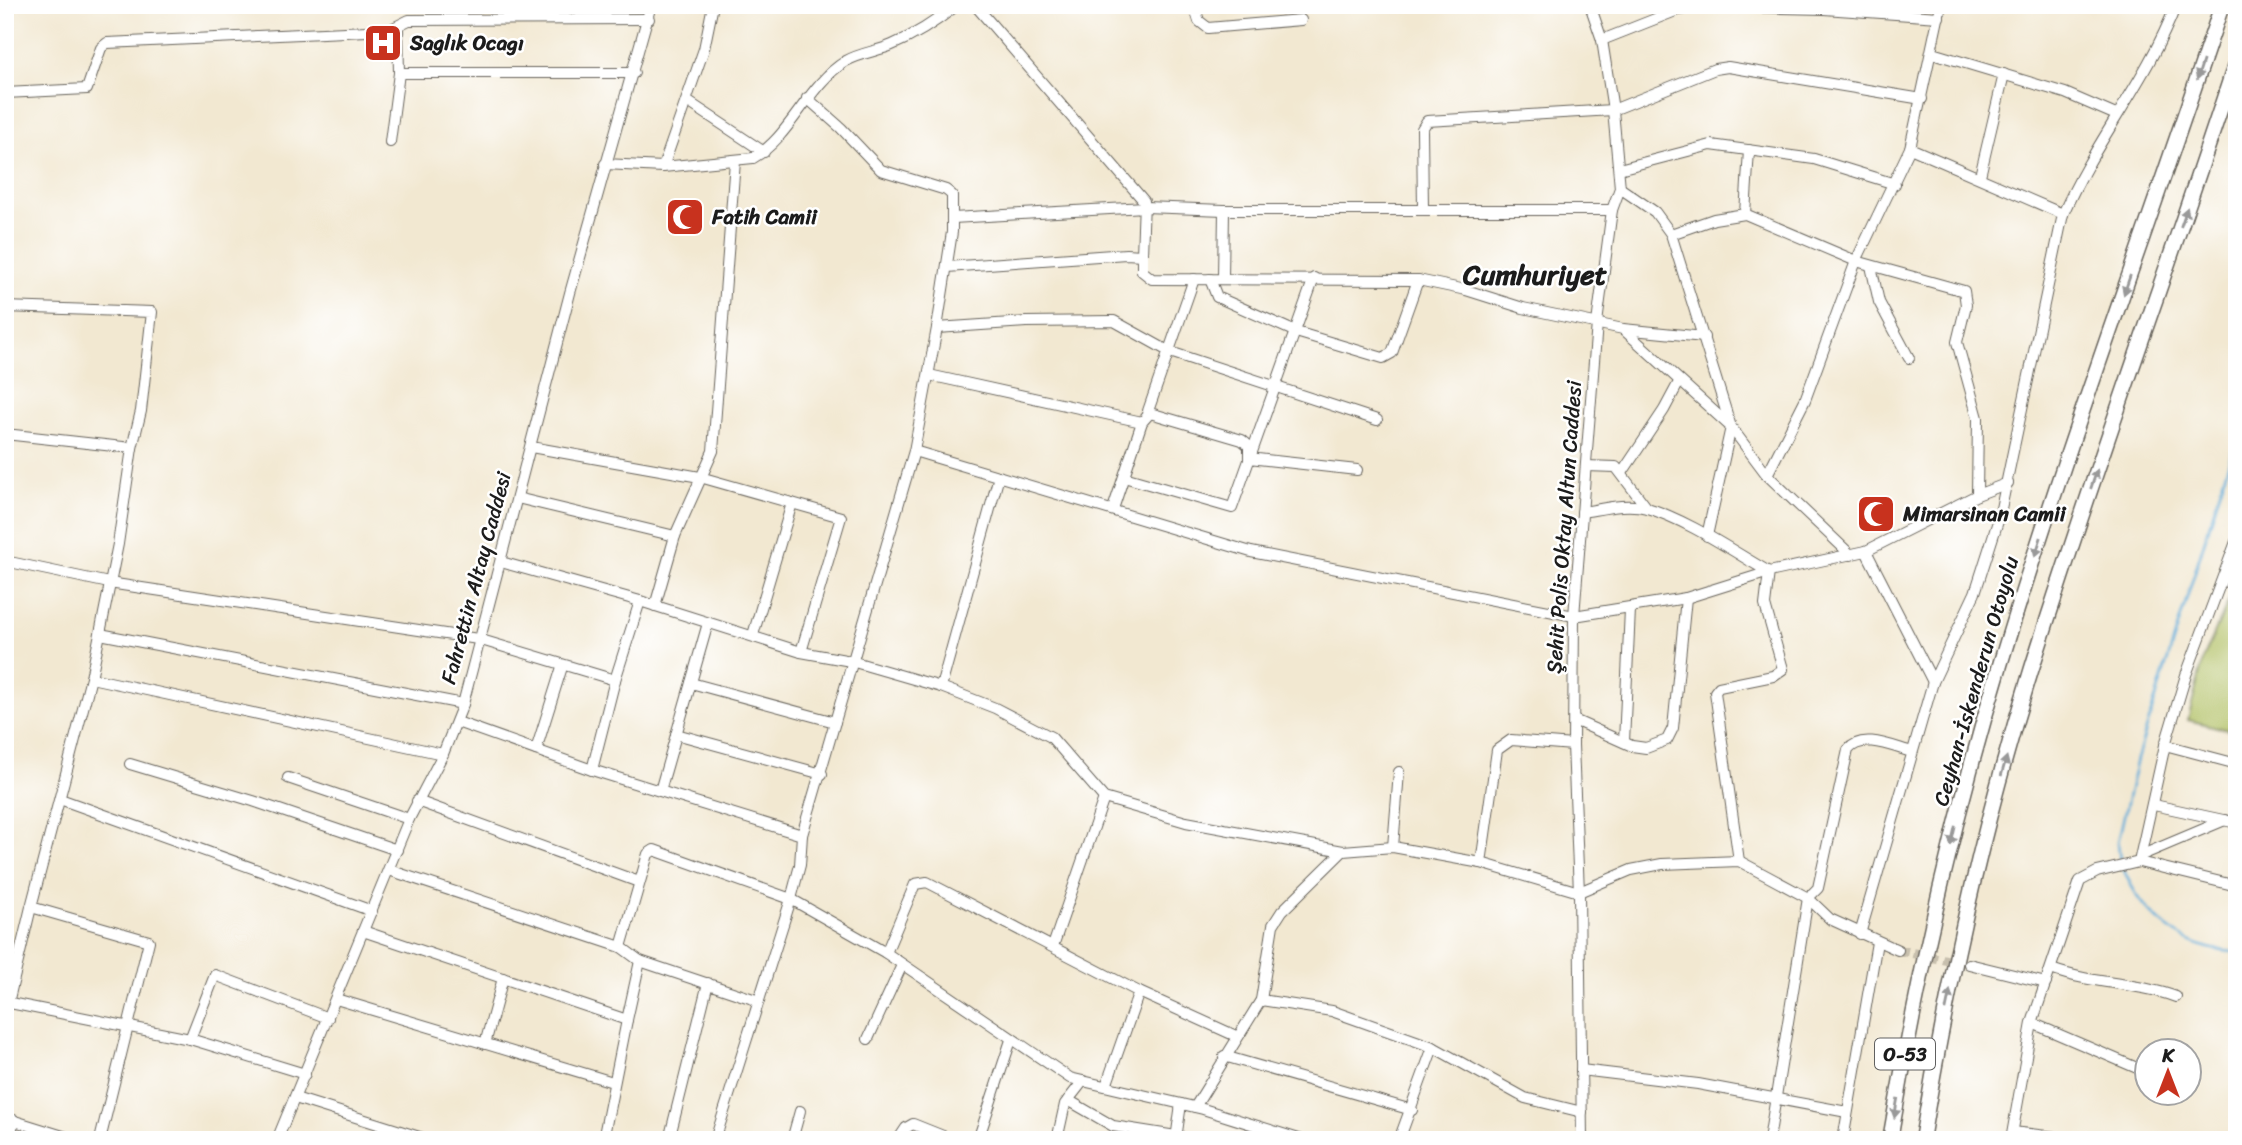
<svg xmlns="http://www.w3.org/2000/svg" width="2242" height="1145" font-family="Sriracha,sans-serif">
  <rect width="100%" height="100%" fill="#fff"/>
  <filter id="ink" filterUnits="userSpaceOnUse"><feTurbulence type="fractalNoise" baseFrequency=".0143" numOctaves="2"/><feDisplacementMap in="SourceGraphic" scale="14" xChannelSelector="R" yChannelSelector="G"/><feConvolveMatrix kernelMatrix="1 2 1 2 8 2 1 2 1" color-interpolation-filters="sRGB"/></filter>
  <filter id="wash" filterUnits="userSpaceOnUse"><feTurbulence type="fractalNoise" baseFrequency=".00686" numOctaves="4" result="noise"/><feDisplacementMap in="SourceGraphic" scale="28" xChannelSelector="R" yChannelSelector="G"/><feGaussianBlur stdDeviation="1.57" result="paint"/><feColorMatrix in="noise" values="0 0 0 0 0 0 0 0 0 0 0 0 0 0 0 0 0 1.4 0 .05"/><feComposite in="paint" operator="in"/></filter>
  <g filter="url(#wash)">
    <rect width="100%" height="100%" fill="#f2e8d1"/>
    <!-- green -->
    <polygon fill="#b1c063" stroke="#666e40" stroke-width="2" points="2237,582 2237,732 2188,720 2204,657"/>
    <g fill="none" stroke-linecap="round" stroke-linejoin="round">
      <!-- stream -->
      <g stroke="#61adda" stroke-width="2.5">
        <polyline points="2120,862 2118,842 2137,759 2237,436"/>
        <path d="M2123,868c19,48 62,83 114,84"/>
      </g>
    </g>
  </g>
  <g filter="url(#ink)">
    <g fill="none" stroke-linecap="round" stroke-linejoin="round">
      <!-- minor-tunnel -->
      <polyline stroke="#c7bfad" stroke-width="10" stroke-dasharray="10 5" stroke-linecap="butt" points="1898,950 1961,963"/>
      <defs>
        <g id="minor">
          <polyline points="975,5 1144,201 1142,255"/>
          <polyline points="1137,5 1137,8"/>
          <polyline points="1194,5 1199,21 1208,28 1301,20"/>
          <polyline points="1602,40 1678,10 1703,6 1824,9 1939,17"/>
          <polyline points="1932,53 2065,93 2116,115"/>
          <polyline points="399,73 634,73"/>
          <polyline points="5,93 87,89 101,48 107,43 389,30 409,20 649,19"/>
          <polyline points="807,98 841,128 881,170 946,190 952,195 952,232 937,328 1026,322 1114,321 1170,352 1377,420"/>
          <polyline points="687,101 764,152"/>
          <polyline points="390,142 399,73 398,28"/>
          <path d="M605,164l58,3 90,-9c38,-21 54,-73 93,-97 14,-8 32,-10 46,-16 24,-10 45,-24 65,-40"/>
          <polyline points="663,167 704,49 713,5"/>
          <polyline points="1619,169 1711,145 1814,159 1895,184"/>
          <polyline points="1980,176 2004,74"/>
          <polyline points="1620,188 1655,212 1671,234 1731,427 1767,475 1851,555"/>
          <polyline points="1423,209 1422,129 1427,121 1613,110 1715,69 1728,67 1922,99"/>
          <polyline points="1745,214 1749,150"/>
          <path d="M2063,214c32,-73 84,-134 113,-209"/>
          <polyline points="953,218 1145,207 1224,210 1612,210"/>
          <polyline points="1671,234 1714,219 1745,214 1856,261 1964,291 1966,305 1957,342 1978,418 1977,495"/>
          <polyline points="1871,266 1879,302 1909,358"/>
          <polyline points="947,267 1126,254 1142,255 1142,271 1152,279 1418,280 1466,290 1523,308 1623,329 1704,337"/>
          <polyline points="1210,279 1217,297 1296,332 1383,358 1392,353 1418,280"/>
          <polyline points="1223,279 1224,210"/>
          <polyline points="5,307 152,312 141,411 132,448 118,544 91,678 31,907"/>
          <polyline points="1623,329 1731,427 1707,536"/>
          <polyline points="929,375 1142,422"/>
          <polyline points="1150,413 1242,440 1249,446 1249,458 1357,470"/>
          <polyline points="5,434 132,448"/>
          <polyline points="531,447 700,477 841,517 801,652"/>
          <polyline points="914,451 1251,552 1574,616 1686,598 1769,572"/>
          <polyline points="1586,466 1616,467 1647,508"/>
          <polyline points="1622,473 1664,410 1679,382"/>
          <polyline points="1767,475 1805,400 1856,261 1910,148 1941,5"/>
          <polyline points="1124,477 1232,508 1314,278"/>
          <polyline points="517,498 675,536"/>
          <polyline points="1113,509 1142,422 1150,413 1148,411 1194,279"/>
          <path d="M1582,512c20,-3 45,-10 65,-4 39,11 87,44 122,64"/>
          <polyline points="1866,551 1933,682"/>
          <polyline points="5,561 109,583 478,639 615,680"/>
          <polyline points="501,562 640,601 801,652 851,661 941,687 995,708 1051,737 1104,798 1186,822 1343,851 1393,847 1481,863 1579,892 1631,870 1662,864 1739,861 1808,898 1830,919 1898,950"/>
          <polyline points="655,606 675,536 713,451 735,161"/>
          <polyline points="100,634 463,704"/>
          <polyline points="753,635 792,503"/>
          <polyline points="91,678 443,754"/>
          <polyline points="691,683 835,722"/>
          <polyline points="941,687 999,476"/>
          <polyline points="1574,720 1632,746 1646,748 1667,740 1673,728 1686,598"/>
          <polyline points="457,722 592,770 802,835 800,865 791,899 715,1140"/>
          <polyline points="676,734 822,774"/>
          <polyline points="1624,742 1630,609"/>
          <polyline points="2165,745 2237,764"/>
          <polyline points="536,750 562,667"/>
          <polyline points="130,764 253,801 397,850"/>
          <polyline points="592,770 615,680 640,601"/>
          <polyline points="288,778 409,819"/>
          <polyline points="660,791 708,623"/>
          <polyline points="60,799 372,911"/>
          <polyline points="417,801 639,882"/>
          <polyline points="2154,805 2237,823"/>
          <polyline points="802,835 914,451 937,328"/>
          <polyline points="1393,847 1399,772"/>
          <polyline points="2142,855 2225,820"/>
          <polyline points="1739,861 1715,692 1719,687 1773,676 1783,669 1765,605 1769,572 1866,551 1977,495 2008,483"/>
          <polyline points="2139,862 2237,886"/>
          <polyline points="1481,863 1497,750 1511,740 1573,745"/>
          <polyline points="389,870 621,947 640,961 759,1001"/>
          <polyline points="363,931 627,1020 640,961"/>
          <polyline points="1860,934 1933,682 1975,593 1999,518 2063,214 1910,148"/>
          <polyline points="1053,946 1104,798"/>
          <polyline points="621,947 648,854 654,850 791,899 886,953 1070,1078 1203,1109 1302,1140"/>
          <polyline points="886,953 915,884 927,882 1139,992 1236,1036"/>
          <polyline points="1969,964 2046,983"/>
          <path d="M2051,969c41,15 84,13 125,28"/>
          <polyline points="336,999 613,1082"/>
          <polyline points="1261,1000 1332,1011 1433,1047 1399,1140"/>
          <polyline points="5,1002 190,1039 305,1074"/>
          <polyline points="8,1003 31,907 149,941 100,1140"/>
          <polyline points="2032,1023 2144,1071"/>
          <polyline points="190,1039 215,975 328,1018"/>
          <polyline points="868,1039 902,965"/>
          <polyline points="485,1044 503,978"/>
          <polyline points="1433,1047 1525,1098 1582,1112"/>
          <polyline points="1224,1056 1412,1110"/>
          <polyline points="1581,1070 1698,1084 1847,1112"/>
          <polyline points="1106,1086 1139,992"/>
          <polyline points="295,1098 429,1140"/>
          <polyline points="1068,1100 1113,1126 1176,1136"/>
          <polyline points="1195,1107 1261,1000 1273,925 1282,911 1343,851"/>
          <polyline points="5,1118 76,1140"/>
          <polyline points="2013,1132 2081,1140"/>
          <polyline points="1176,1139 1181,1104"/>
          <polyline points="9,1140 14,1120"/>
          <polyline points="277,1140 409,819 443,754 463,704 570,293 651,5"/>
          <polyline points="603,1140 627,1020"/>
          <polyline points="669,1140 708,983"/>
          <polyline points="792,1140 800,1111"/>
          <polyline points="898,1140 906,1128 913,1124 953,1140"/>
          <polyline points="978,1140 1011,1040"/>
          <polyline points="1057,1140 1065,1104 1083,1081"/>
          <polyline points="1582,1140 1579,892 1573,745 1574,616 1597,323 1612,210 1620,188 1613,110 1602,40 1590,5"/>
          <path d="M1769,1140l39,-242 10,-10 30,-138c14,-18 45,-3 64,2"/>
          <polyline points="1843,1140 1877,942"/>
          <polyline points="2011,1140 2032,1023 2080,881 2097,872 2139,862 2165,745 2186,675 2237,539"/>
          <polyline points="2233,1140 2237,1135"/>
        </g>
        <g id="highway">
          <path d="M1890,1140c27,-160 63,-320 110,-475 67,-222 149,-440 222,-660"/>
          <path d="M1922,1140c26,-158 61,-316 109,-469 64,-205 139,-407 206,-612"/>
        </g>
      </defs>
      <!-- minor casing -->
      <use href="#minor" stroke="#67635b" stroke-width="12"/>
      <!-- highway casing -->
      <use href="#highway" stroke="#67635b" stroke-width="17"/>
      <!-- minor -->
      <use href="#minor" stroke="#fff" stroke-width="10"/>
      <!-- highway -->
      <use href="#highway" stroke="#fff" stroke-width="14"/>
    </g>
    <!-- one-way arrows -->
    <defs><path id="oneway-solid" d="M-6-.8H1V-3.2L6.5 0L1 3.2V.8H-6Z" transform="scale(1.75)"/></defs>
    <g fill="#999">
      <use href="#oneway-solid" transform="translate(2200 70) rotate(108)"/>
      <use href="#oneway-solid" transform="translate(2184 217) rotate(-71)"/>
      <use href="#oneway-solid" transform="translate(2127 285) rotate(109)"/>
      <use href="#oneway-solid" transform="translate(2094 479) rotate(-71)"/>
      <use href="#oneway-solid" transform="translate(2038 547) rotate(108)"/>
      <use href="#oneway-solid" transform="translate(2004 766) rotate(-74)"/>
      <use href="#oneway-solid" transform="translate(1953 836) rotate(103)"/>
      <use href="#oneway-solid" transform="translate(1948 1000) rotate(-78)"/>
      <use href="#oneway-solid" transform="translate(1896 1108) rotate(100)"/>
    </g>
  </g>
  <!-- icons -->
  <defs>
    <symbol id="hospital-square" viewBox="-11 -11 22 22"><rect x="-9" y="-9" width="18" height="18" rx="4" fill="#c8321e" stroke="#fff"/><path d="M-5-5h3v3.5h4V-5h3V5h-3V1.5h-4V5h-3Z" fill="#fff"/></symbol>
    <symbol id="mosque-square" viewBox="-11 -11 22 22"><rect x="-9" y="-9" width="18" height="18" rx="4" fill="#c8321e" stroke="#fff"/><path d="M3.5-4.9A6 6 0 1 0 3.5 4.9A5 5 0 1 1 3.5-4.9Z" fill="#fff"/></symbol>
  </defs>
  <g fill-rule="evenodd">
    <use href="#hospital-square" x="361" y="21" width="44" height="44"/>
    <use href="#mosque-square" x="663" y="195" width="44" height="44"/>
    <use href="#mosque-square" x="1854" y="492" width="44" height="44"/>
  </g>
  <g text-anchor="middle" stroke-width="5" stroke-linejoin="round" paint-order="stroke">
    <!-- shield labels -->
    <rect fill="#fff" stroke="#606060" stroke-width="2" x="1875" y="1038.5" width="60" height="31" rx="5"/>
    <g font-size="19" font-weight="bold" fill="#1c1c1c">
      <text x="1905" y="1061">O-53</text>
    </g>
    <!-- poi labels -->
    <g font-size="21" font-weight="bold" fill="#1c1c1c" stroke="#fff" text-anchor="start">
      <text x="410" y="50">Saglık Ocagı</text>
      <text x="712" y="224">Fatih Camii</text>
      <text x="1903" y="521">Mimarsinan Camii</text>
    </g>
    <!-- street labels -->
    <g font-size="21" fill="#1c1c1c" stroke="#fff">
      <text transform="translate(1564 527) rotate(-86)" y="7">Şehit Polis Oktay Altun Caddesi</text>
      <text transform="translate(476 578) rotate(-75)" y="7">Fahrettin Altay Caddesi</text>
      <text transform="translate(1976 681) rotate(-74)" y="7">Ceyhan-İskenderun Otoyolu</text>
    </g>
    <!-- district labels -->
    <g font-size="28" font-weight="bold" fill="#1c1c1c" stroke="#fff">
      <text x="1535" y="284">Cumhuriyet</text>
    </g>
  </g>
  <!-- margin -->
  <rect width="2242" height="1145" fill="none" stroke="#fff" stroke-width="28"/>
  <!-- north arrow -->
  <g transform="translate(2168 1072)"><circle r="33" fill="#ffffff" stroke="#a4a4a4" stroke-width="2"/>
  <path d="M0-5L12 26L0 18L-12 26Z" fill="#c8321e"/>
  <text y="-10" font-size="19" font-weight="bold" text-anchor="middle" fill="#1c1c1c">K</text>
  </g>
</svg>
